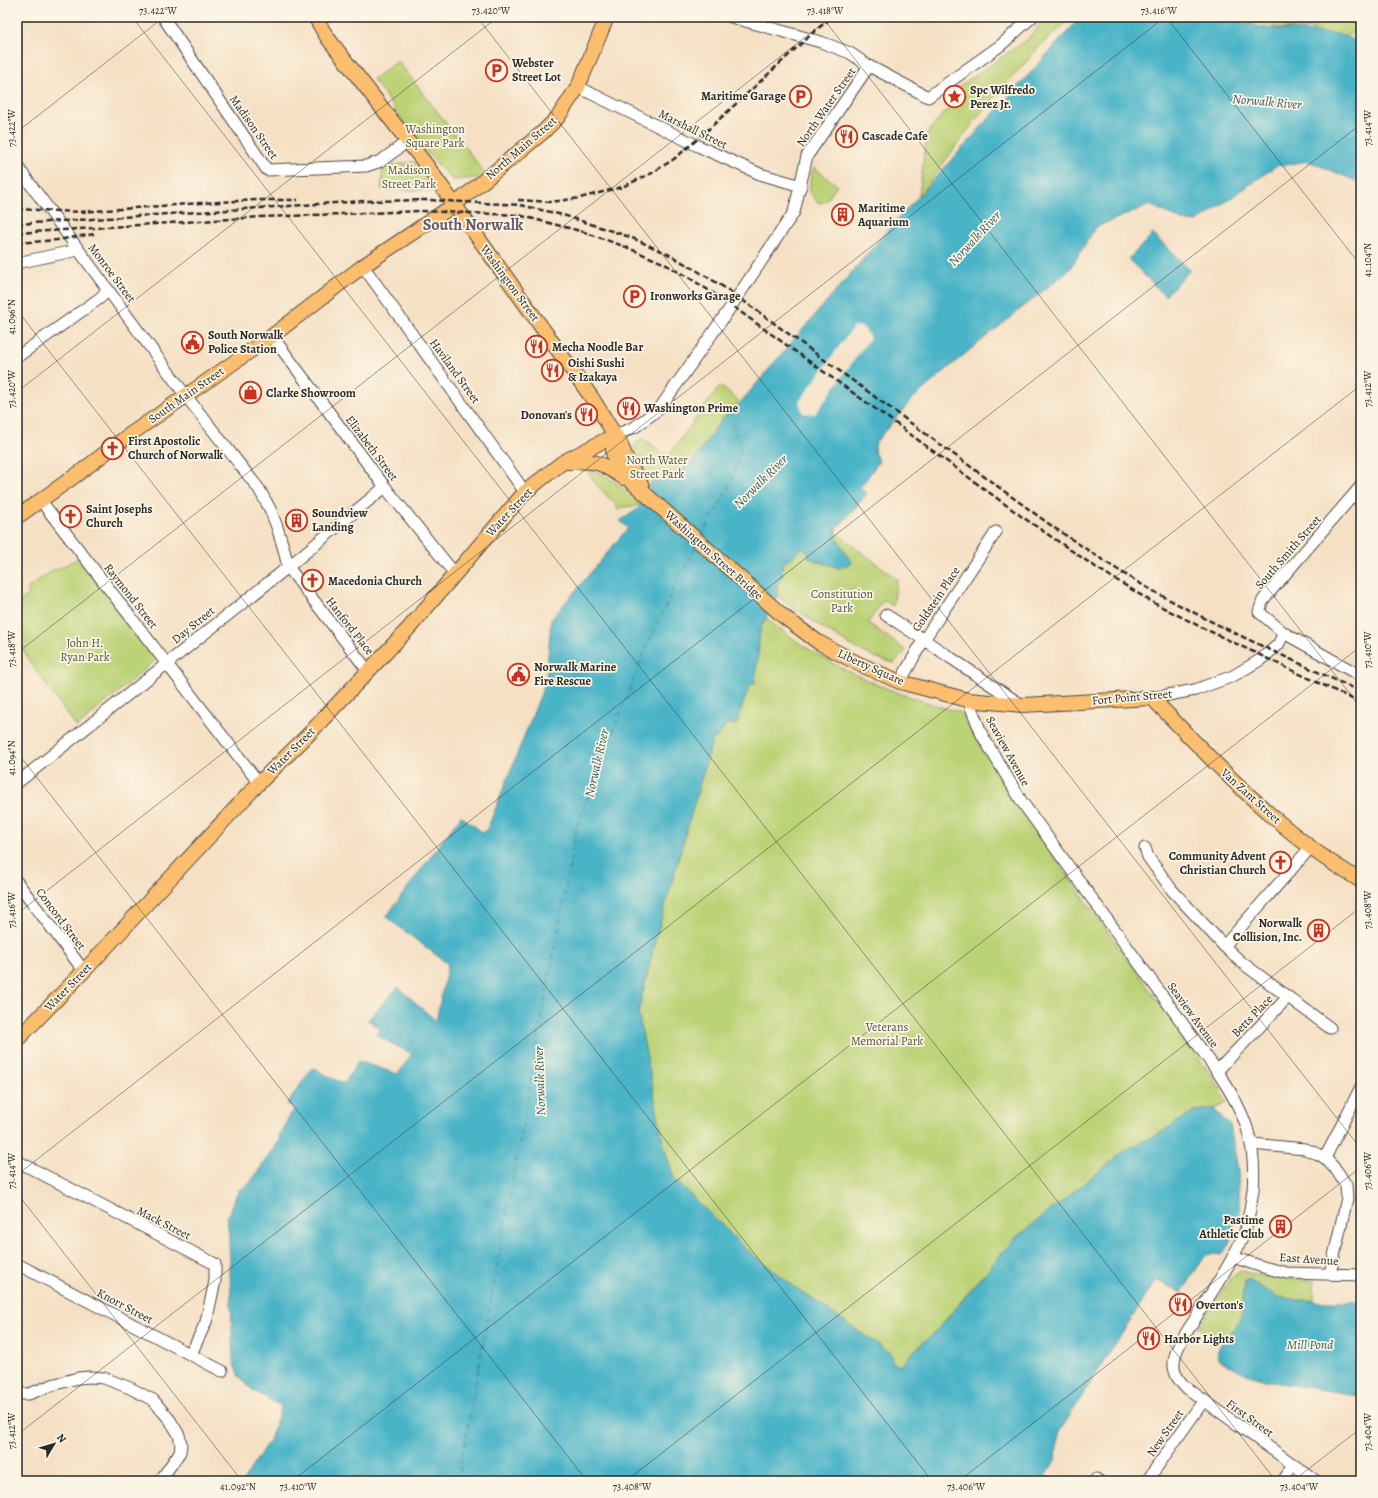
<svg xmlns="http://www.w3.org/2000/svg" width="1378" height="1498" font-family="Alegreya,serif">
  <rect width="100%" height="100%" fill="#fcf5e5"/>
  <filter id="ink" filterUnits="userSpaceOnUse"><feTurbulence type="fractalNoise" baseFrequency=".025" numOctaves="2"/><feDisplacementMap in="SourceGraphic" scale="8" xChannelSelector="R" yChannelSelector="G"/><feConvolveMatrix kernelMatrix="1 2 1 2 8 2 1 2 1" color-interpolation-filters="sRGB"/></filter>
  <filter id="wash" filterUnits="userSpaceOnUse"><feTurbulence type="fractalNoise" baseFrequency=".012" numOctaves="4" result="noise"/><feDisplacementMap in="SourceGraphic" scale="16" xChannelSelector="R" yChannelSelector="G"/><feGaussianBlur stdDeviation="0.9" result="paint"/><feColorMatrix in="noise" values="0 0 0 0 0 0 0 0 0 0 0 0 0 0 0 0 0 1.4 0 .05"/><feComposite in="paint" operator="in"/></filter>
  <g filter="url(#wash)">
    <rect width="100%" height="100%" fill="#f5e0c4"/>
    <!-- green -->
    <g fill="#bcd276" stroke="#747e50">
      <polygon points="1047,17 1072,17 1040,46 982,111 919,196 927,133 949,108 947,95 1028,39"/>
      <polygon points="1230,17 1361,17 1361,31 1343,36 1327,36 1310,28 1281,29 1259,22 1246,24"/>
      <polygon points="398,61 488,177 452,180 422,147 373,79"/>
      <polygon points="413,162 439,191 381,189 383,167"/>
      <polygon points="814,168 837,185 827,200 822,203 817,202 809,191 811,175"/>
      <polygon points="720,386 739,401 722,419 692,463 667,479 651,483 636,462 634,445 642,438 668,456"/>
      <path d="M585,469c24,4 38,19 55,35 -6,4 -15,1 -22,5l-3,-5 -20,-21 -2,-4z"/>
      <path d="M836,533l61,46 -4,27 -10,-6 -15,23 36,26 1,3 -11,11c-38,-8 -85,-45 -117,-67v-12l6,-9 -1,-8 3,-6c10,-3 9,-9 18,-13l14,14 11,2 11,4 11,-8c-7,-7 -6,-14 -14,-21z"/>
      <polygon points="80,557 158,658 77,727 29,661 17,636 17,604 29,594 27,589 53,570 58,569"/>
      <path d="M766,618c59,48 121,75 194,94l71,113 185,257 11,21 -13,6 -20,2 -37,24 -30,14 -148,130 -39,48 -27,25 -12,14 -8,-3 -2,-9 -95,-66 -50,-39 -72,-70 -10,-33 -26,-133 17,-72 57,-200 8,-7 7,-11 9,2 2,-2v-5l11,-32 6,-3 5,-53z"/>
      <path d="M1241,1271l29,7 44,2v20h-15l-21,-3 -27,-16 -2,-2 -4,2c-1,9 -2,35 -6,41 -5,8 -12,13 -17,20l-23,-14 32,-51 5,-4z"/>
    </g>
    <!-- water -->
    <g fill="#49b4c7" stroke="#3a7079">
      <path d="M1081,17h137l48,11 74,6 21,9v140l-53,-22 -32,5 -79,56 -16,-2 -31,-15 -54,22 -27,43 -98,79 -59,50 -36,43 -2,10 5,9 -19,27 7,6 -27,31 -4,2 1,12c7,7 6,14 14,21l-1,4 -11,4c-10,-4 -20,-5 -30,-10l-1,-6 -5,-4c-9,4 -8,10 -18,13l-3,6 1,8 -6,9v12l-17,34 -5,53 -6,3 -11,32v5l-2,2 -9,-2 -7,11 -8,7 -57,200 -17,71 26,134 10,33 72,70 50,39 96,66 1,9 8,3 12,-14 27,-25 73,-87 114,-91 30,-14 37,-24 20,-2 16,16 8,45 2,39 -11,35 -7,11 -7,-1 -10,1 -23,38 -26,-13 -98,154 -2,26 -10,14 -2,7h-801l28,-44 10,-31 -29,-16 -13,-13 -6,-16 -4,-123 -2,-21 11,-26 12,-8 30,-44 -2,-3 16,-27 -7,-5 25,-36 32,16 14,-23 40,13 14,-20 -36,-19 4,-7 -12,-8 30,-33 38,34 12,-57 -62,-47 75,-101 21,16 5,-2 59,-149 5,-61 77,-92 -8,-7 18,-12 13,-26 16,-4 25,-16 30,-44 17,-15 148,-173z"/>
      <polygon points="1153,234 1190,270 1165,296 1128,259"/>
      <path d="M1249,1279l2,2 27,16 21,3h15l12,2h35v95c-37,-10 -76,-9 -112,-22 -11,-4 -21,-11 -31,-16 -3,-16 12,-24 20,-36 5,-6 6,-33 7,-42z"/>
    </g>
    <!-- pier -->
    <polygon fill="#f5e0c4" points="854,326 863,327 870,338 815,414 803,413 799,402"/>
    <g fill="none" stroke-linecap="round" stroke-linejoin="round">
      <!-- ferry -->
      <g stroke="#365b62" stroke-width="1" stroke-dasharray="5 4" stroke-linecap="butt">
        <polyline points="702,536 732,481 741,450 732,424"/>
        <polyline points="458,1481 577,825 643,655 678,579 696,547"/>
      </g>
    </g>
  </g>
  <g filter="url(#ink)">
    <g fill="none" stroke-linecap="round" stroke-linejoin="round">
      <defs>
        <g id="minor">
          <polyline points="163,17 267,170 366,166 381,161 408,141"/>
          <polyline points="731,17 821,42 850,53 869,66 928,97 1001,45 1032,17"/>
          <polyline points="578,87 698,146 760,174 801,186"/>
          <polyline points="17,166 186,396 259,489 270,509 277,527 284,550 288,567 368,671"/>
          <polyline points="17,263 78,250"/>
          <polyline points="363,266 525,492"/>
          <polyline points="272,336 385,487 455,574"/>
          <polyline points="17,357 100,298 108,290"/>
          <polyline points="615,435 635,427 660,408 726,314 794,212 807,156 869,66"/>
          <polyline points="1361,486 1263,600 1259,612 1284,633 1361,676"/>
          <polyline points="41,501 259,783"/>
          <path d="M886,615c46,29 90,61 136,90"/>
          <polyline points="900,682 921,644 996,532"/>
          <polyline points="1152,698 1195,690 1233,676 1260,660 1278,645 1284,633"/>
          <path d="M968,700l14,35 40,67 195,269c27,40 40,69 36,119 -2,14 -4,28 -8,41 -12,31 -33,60 -50,88 -8,13 -19,27 -21,43 -1,10 4,17 10,24l132,95"/>
          <polyline points="17,783 288,567 385,487"/>
          <polyline points="1145,848 1148,857 1172,890 1224,946 1241,962 1330,1028"/>
          <polyline points="17,882 84,971"/>
          <polyline points="1224,946 1310,848"/>
          <polyline points="1217,1071 1288,997"/>
          <polyline points="1252,1144 1305,1149 1318,1154 1325,1158 1337,1171 1346,1185 1347,1198 1330,1274"/>
          <polyline points="1325,1158 1361,1087"/>
          <polyline points="17,1161 215,1264 215,1281 206,1322 191,1354"/>
          <polyline points="1233,1257 1263,1267 1287,1273 1361,1275"/>
          <polyline points="17,1264 222,1371"/>
          <polyline points="17,1392 21,1394 29,1394 52,1385 78,1378 90,1377 104,1378 130,1388 153,1400 170,1420 179,1435 181,1444 180,1452 160,1481"/>
          <polyline points="1096,1479 1099,1481"/>
          <polyline points="1147,1481 1204,1400"/>
          <polyline points="1282,1481 1293,1465"/>
        </g>
        <g id="major">
          <polyline points="315,17 327,37 427,166 592,398 621,445 626,458 642,486"/>
          <path d="M615,435c-5,19 -1,25 9,40l159,141 35,26 39,21 43,19 68,18 55,5 129,-7c50,52 100,105 158,149 16,13 34,23 51,34"/>
          <path d="M568,462c30,-2 31,0 56,16"/>
          <polyline points="17,517 79,473 125,438 272,336 363,266 454,205 542,133 558,117 578,87 607,17"/>
          <polyline points="17,1040 84,971 259,783 307,736 409,628 525,492 563,462 615,435"/>
        </g>
      </defs>
      <!-- minor casing -->
      <use href="#minor" stroke="#494642" stroke-width="13"/>
      <!-- major casing -->
      <use href="#major" stroke="#494642" stroke-width="16"/>
      <!-- minor -->
      <use href="#minor" stroke="#fff" stroke-width="11"/>
      <!-- major -->
      <use href="#major" stroke="#fbbe6e" stroke-width="14"/>
      <!-- rail -->
      <g stroke="#2b2b2b" stroke-width="2.5" stroke-dasharray="6 3" stroke-linecap="butt">
        <polyline points="518,200 551,202 580,198 622,187 652,173 674,159 699,138 816,30 832,17"/>
        <polyline points="17,209 80,212 201,203 257,200 298,200"/>
        <path d="M17,224l347,-23 64,-1 92,5 43,10 67,22 38,17 28,16 34,21 326,238c34,22 67,46 103,65 65,36 134,66 202,98"/>
        <polyline points="17,233 261,217 421,211 518,215 584,232 626,247 663,263 691,279 724,300 895,423 1021,516 1097,568 1152,602 1203,628 1361,703"/>
        <polyline points="17,243 57,240 94,234"/>
      </g>
    </g>
  </g>
  <!-- ticks -->
  <path fill="none" stroke="#2b2b2b" stroke-width="1" stroke-opacity="0.45" d="M132,17l1144,1464M477,17l884,1132M822,17l539,691M1166,17l195,249M17,132l147,-115M17,310l915,1171M17,392l481,-375M17,653l814,-636M17,752l570,729M17,914l1148,-897M17,1175l1344,-1051M17,1193l225,288M17,1435l1344,-1050M292,1481l1069,-835M626,1481l735,-574M959,1481l402,-314M1293,1481l68,-53"/>
  <!-- icons -->
  <defs>
    <symbol id="parking-ring" viewBox="-11 -11 22 22"><circle r="9.5" fill="#fcf5e5" stroke="#c8321e" stroke-width="1.5"/><path d="M-3.5-5.5H1a3.5 3.5 0 0 1 0 7H-1V5.5H-3.5ZM-1-3.4V-.6H.8a1.4 1.4 0 0 0 0-2.8Z" fill="#c8321e"/></symbol>
    <symbol id="sight-ring" viewBox="-11 -11 22 22"><circle r="9.5" fill="#fcf5e5" stroke="#c8321e" stroke-width="1.5"/><path d="M0-6L1.8-2.2L6-1.7L2.9 1.2L3.7 5.4L0 3.3L-3.7 5.4L-2.9 1.2L-6-1.7L-1.8-2.2Z" fill="#c8321e"/></symbol>
    <symbol id="restaurant-ring" viewBox="-11 -11 22 22"><circle r="9.5" fill="#fcf5e5" stroke="#c8321e" stroke-width="1.5"/><path d="M-5-6h1v4h1v-4h1v4h1v-4h1v5L-1.5 .5V6h-2V.5L-5-1ZM5-6V6H3V1.5H1.5Q1.5-4 5-6Z" fill="#c8321e"/></symbol>
    <symbol id="building-ring" viewBox="-11 -11 22 22"><circle r="9.5" fill="#fcf5e5" stroke="#c8321e" stroke-width="1.5"/><path d="M-4-6H4V6H1V3H-1V6H-4ZM-2.5-4.3h1.7v1.8h-1.7ZM.8-4.3h1.7v1.8H.8ZM-2.5-1h1.7V.8h-1.7ZM.8-1h1.7V.8H.8Z" fill="#c8321e"/></symbol>
    <symbol id="civic-ring" viewBox="-11 -11 22 22"><circle r="9.5" fill="#fcf5e5" stroke="#c8321e" stroke-width="1.5"/><path d="M-.6-6.5H3V-4.5H.6V-3L4-1V1h2V6H-6V1h2V-1L-.6-3ZM-1.2 2.5V6h2.4V2.5Z" fill="#c8321e"/></symbol>
    <symbol id="shop-ring" viewBox="-11 -11 22 22"><circle r="9.5" fill="#fcf5e5" stroke="#c8321e" stroke-width="1.5"/><path d="M-5-2.5h2.3a2.7 3.5 0 0 1 5.4 0H5L5.5 6h-11ZM-1.5-2.5h3a1.5 2.3 0 0 0-3 0Z" fill="#c8321e"/></symbol>
    <symbol id="church-ring" viewBox="-11 -11 22 22"><circle r="9.5" fill="#fcf5e5" stroke="#c8321e" stroke-width="1.5"/><path d="M-1.2-6h2.4v3.5h3.3v2.4h-3.3V6h-2.4V-.1h-3.3v-2.4h3.3Z" fill="#c8321e"/></symbol>
  </defs>
  <g fill-rule="evenodd">
    <use href="#parking-ring" x="484" y="58" width="25" height="25"/>
    <use href="#parking-ring" x="788" y="84" width="25" height="25"/>
    <use href="#sight-ring" x="942" y="84" width="25" height="25"/>
    <use href="#restaurant-ring" x="834" y="124" width="25" height="25"/>
    <use href="#building-ring" x="830" y="202" width="25" height="25"/>
    <use href="#parking-ring" x="622" y="284" width="25" height="25"/>
    <use href="#civic-ring" x="180" y="330" width="25" height="25"/>
    <use href="#restaurant-ring" x="524" y="334" width="25" height="25"/>
    <use href="#restaurant-ring" x="540" y="358" width="25" height="25"/>
    <use href="#shop-ring" x="238" y="380" width="25" height="25"/>
    <use href="#restaurant-ring" x="616" y="396" width="25" height="25"/>
    <use href="#restaurant-ring" x="574" y="402" width="25" height="25"/>
    <use href="#church-ring" x="100" y="436" width="25" height="25"/>
    <use href="#church-ring" x="58" y="504" width="25" height="25"/>
    <use href="#building-ring" x="284" y="508" width="25" height="25"/>
    <use href="#church-ring" x="300" y="568" width="25" height="25"/>
    <use href="#civic-ring" x="506" y="662" width="25" height="25"/>
    <use href="#church-ring" x="1268" y="850" width="25" height="25"/>
    <use href="#building-ring" x="1306" y="918" width="25" height="25"/>
    <use href="#building-ring" x="1268" y="1214" width="25" height="25"/>
    <use href="#restaurant-ring" x="1168" y="1292" width="25" height="25"/>
    <use href="#restaurant-ring" x="1136" y="1326" width="25" height="25"/>
  </g>
  <g text-anchor="middle" stroke-width="3.5" stroke-linejoin="round" paint-order="stroke">
    <!-- poi labels -->
    <g font-size="12" font-weight="bold" fill="#2b2b2b" stroke="#fcf5e5" text-anchor="start">
      <text x="512" y="67">Webster<tspan x="512" dy="14">Street Lot</tspan></text>
      <text x="970" y="94">Spc Wilfredo<tspan x="970" dy="14">Perez Jr.</tspan></text>
      <text x="786" y="100" text-anchor="end">Maritime Garage</text>
      <text x="862" y="140">Cascade Cafe</text>
      <text x="858" y="212">Maritime<tspan x="858" dy="14">Aquarium</tspan></text>
      <text x="650" y="300">Ironworks Garage</text>
      <text x="208" y="339">South Norwalk<tspan x="208" dy="14">Police Station</tspan></text>
      <text x="552" y="351">Mecha Noodle Bar</text>
      <text x="568" y="367">Oishi Sushi<tspan x="568" dy="14">&amp; Izakaya</tspan></text>
      <text x="266" y="397">Clarke Showroom</text>
      <text x="644" y="412">Washington Prime</text>
      <text x="572" y="419" text-anchor="end">Donovan's</text>
      <text x="128" y="445">First Apostolic<tspan x="128" dy="14">Church of Norwalk</tspan></text>
      <text x="86" y="513">Saint Josephs<tspan x="86" dy="14">Church</tspan></text>
      <text x="312" y="517">Soundview<tspan x="312" dy="14">Landing</tspan></text>
      <text x="328" y="585">Macedonia Church</text>
      <text x="534" y="671">Norwalk Marine<tspan x="534" dy="14">Fire Rescue</tspan></text>
      <text x="1266" y="860" text-anchor="end">Community Advent<tspan x="1266" dy="14">Christian Church</tspan></text>
      <text x="1302" y="927" text-anchor="end">Norwalk<tspan x="1302" dy="14">Collision, Inc.</tspan></text>
      <text x="1264" y="1224" text-anchor="end">Pastime<tspan x="1264" dy="14">Athletic Club</tspan></text>
      <text x="1196" y="1309">Overton's</text>
      <text x="1164" y="1343">Harbor Lights</text>
    </g>
    <!-- street labels -->
    <g font-size="12" fill="#2b2b2b" stroke="#fcf5e5">
      <text transform="translate(826 107) rotate(-55)" y="4">North Water Street</text>
      <text transform="translate(254 127) rotate(55)" y="4">Madison Street</text>
      <text transform="translate(693 129) rotate(26)" y="4">Marshall Street</text>
      <text transform="translate(521 148) rotate(-41)" y="4">North Main Street</text>
      <text transform="translate(112 273) rotate(53)" y="4">Monroe Street</text>
      <text transform="translate(510 283) rotate(54)" y="4">Washington Street</text>
      <text transform="translate(455 371) rotate(54)" y="4">Haviland Street</text>
      <text transform="translate(186 395) rotate(-35)" y="4">South Main Street</text>
      <text transform="translate(372 448) rotate(53)" y="4">Elizabeth Street</text>
      <text transform="translate(509 512) rotate(-47)" y="4">Water Street</text>
      <text transform="translate(1288 552) rotate(-49)" y="4">South Smith Street</text>
      <text transform="translate(714 555) rotate(42)" y="4">Washington Street Bridge</text>
      <text transform="translate(131 596) rotate(52)" y="4">Raymond Street</text>
      <text transform="translate(936 599) rotate(-56)" y="4">Goldstein Place</text>
      <text transform="translate(193 625) rotate(-39)" y="4">Day Street</text>
      <text transform="translate(350 626) rotate(52)" y="4">Hanford Place</text>
      <text transform="translate(871 667) rotate(24)" y="4">Liberty Square</text>
      <text transform="translate(1132 697) rotate(-5)" y="4">Fort Point Street</text>
      <text transform="translate(291 751) rotate(-45)" y="4">Water Street</text>
      <text transform="translate(1008 751) rotate(61)" y="4">Seaview Avenue</text>
      <text transform="translate(1251 796) rotate(42)" y="4">Van Zant Street</text>
      <text transform="translate(61 919) rotate(53)" y="4">Concord Street</text>
      <text transform="translate(68 987) rotate(-46)" y="4">Water Street</text>
      <text transform="translate(1193 1015) rotate(54)" y="4">Seaview Avenue</text>
      <text transform="translate(1252 1016) rotate(-46)" y="4">Betts Place</text>
      <text transform="translate(164 1223) rotate(27)" y="4">Mack Street</text>
      <text transform="translate(1309 1259) rotate(4)" y="4">East Avenue</text>
      <text transform="translate(125 1306) rotate(28)" y="4">Knorr Street</text>
      <text transform="translate(1250 1418) rotate(36)" y="4">First Street</text>
      <text transform="translate(1165 1433) rotate(-55)" y="4">New Street</text>
    </g>
    <!-- park labels -->
    <g font-size="12" fill="#4f553e" stroke="#fcf5e5">
      <text x="435" y="133">Washington<tspan x="435" dy="14">Square Park</tspan></text>
      <text x="409" y="174">Madison<tspan x="409" dy="14">Street Park</tspan></text>
      <text x="657" y="464">North Water<tspan x="657" dy="14">Street Park</tspan></text>
      <text x="842" y="598">Constitution<tspan x="842" dy="14">Park</tspan></text>
      <text x="85" y="647">John H.<tspan x="85" dy="14">Ryan Park</tspan></text>
      <text x="887" y="1031">Veterans<tspan x="887" dy="14">Memorial Park</tspan></text>
    </g>
    <!-- water labels -->
    <g font-size="13" font-style="italic" fill="#365b62" stroke="#fcf5e5">
      <text transform="translate(1267 101) rotate(5)" y="5">Norwalk River</text>
      <text transform="translate(974 238) rotate(-47)" y="5">Norwalk River</text>
      <text transform="translate(760 481) rotate(-45)" y="5">Norwalk River</text>
      <text transform="translate(596 763) rotate(-77)" y="5">Norwalk River</text>
      <text transform="translate(539 1081) rotate(-92)" y="5">Norwalk River</text>
      <text x="1310" y="1349">Mill Pond</text>
    </g>
    <!-- district labels -->
    <g font-size="16" font-weight="bold" fill="#66576a" stroke="#fcf5e5">
      <text x="473" y="230">South Norwalk</text>
    </g>
  </g>
  <!-- margin -->
  <rect width="1378" height="1498" fill="none" stroke="#fcf5e5" stroke-width="44"/>
  <!-- north arrow -->
  <g transform="translate(54 1444) rotate(52)" stroke="#fcf5e5" stroke-width="3" paint-order="stroke">
  <path d="M0-3L7 15L0 10L-7 15Z" fill="#2b2b2b"/>
  <text y="-6" font-size="11" font-weight="bold" text-anchor="middle" fill="#2b2b2b">N</text>
  </g>
  <rect x="22" y="22" width="1334" height="1454" fill="none" stroke="#2b2b2b" stroke-width="1.5"/>
  <g font-size="10" text-anchor="middle" fill="#2b2b2b">
    <text x="158" y="14">73.422°W</text>
    <text x="491" y="14">73.420°W</text>
    <text x="825" y="14">73.418°W</text>
    <text x="1159" y="14">73.416°W</text>
    <text transform="translate(11 128) rotate(-90)" y="4">73.422°W</text>
    <text transform="translate(1367 128) rotate(-90)" y="4">73.414°W</text>
    <text transform="translate(1367 260) rotate(-90)" y="4">41.104°N</text>
    <text transform="translate(11 317) rotate(-90)" y="4">41.096°N</text>
    <text transform="translate(11 389) rotate(-90)" y="4">73.420°W</text>
    <text transform="translate(1367 389) rotate(-90)" y="4">73.412°W</text>
    <text transform="translate(11 649) rotate(-90)" y="4">73.418°W</text>
    <text transform="translate(1367 650) rotate(-90)" y="4">73.410°W</text>
    <text transform="translate(11 758) rotate(-90)" y="4">41.094°N</text>
    <text transform="translate(11 910) rotate(-90)" y="4">73.416°W</text>
    <text transform="translate(1367 910) rotate(-90)" y="4">73.408°W</text>
    <text transform="translate(11 1171) rotate(-90)" y="4">73.414°W</text>
    <text transform="translate(1367 1171) rotate(-90)" y="4">73.406°W</text>
    <text transform="translate(11 1431) rotate(-90)" y="4">73.412°W</text>
    <text transform="translate(1367 1432) rotate(-90)" y="4">73.404°W</text>
    <text x="238" y="1490">41.092°N</text>
    <text x="298" y="1490">73.410°W</text>
    <text x="632" y="1490">73.408°W</text>
    <text x="966" y="1490">73.406°W</text>
    <text x="1299" y="1490">73.404°W</text>
  </g>
</svg>
